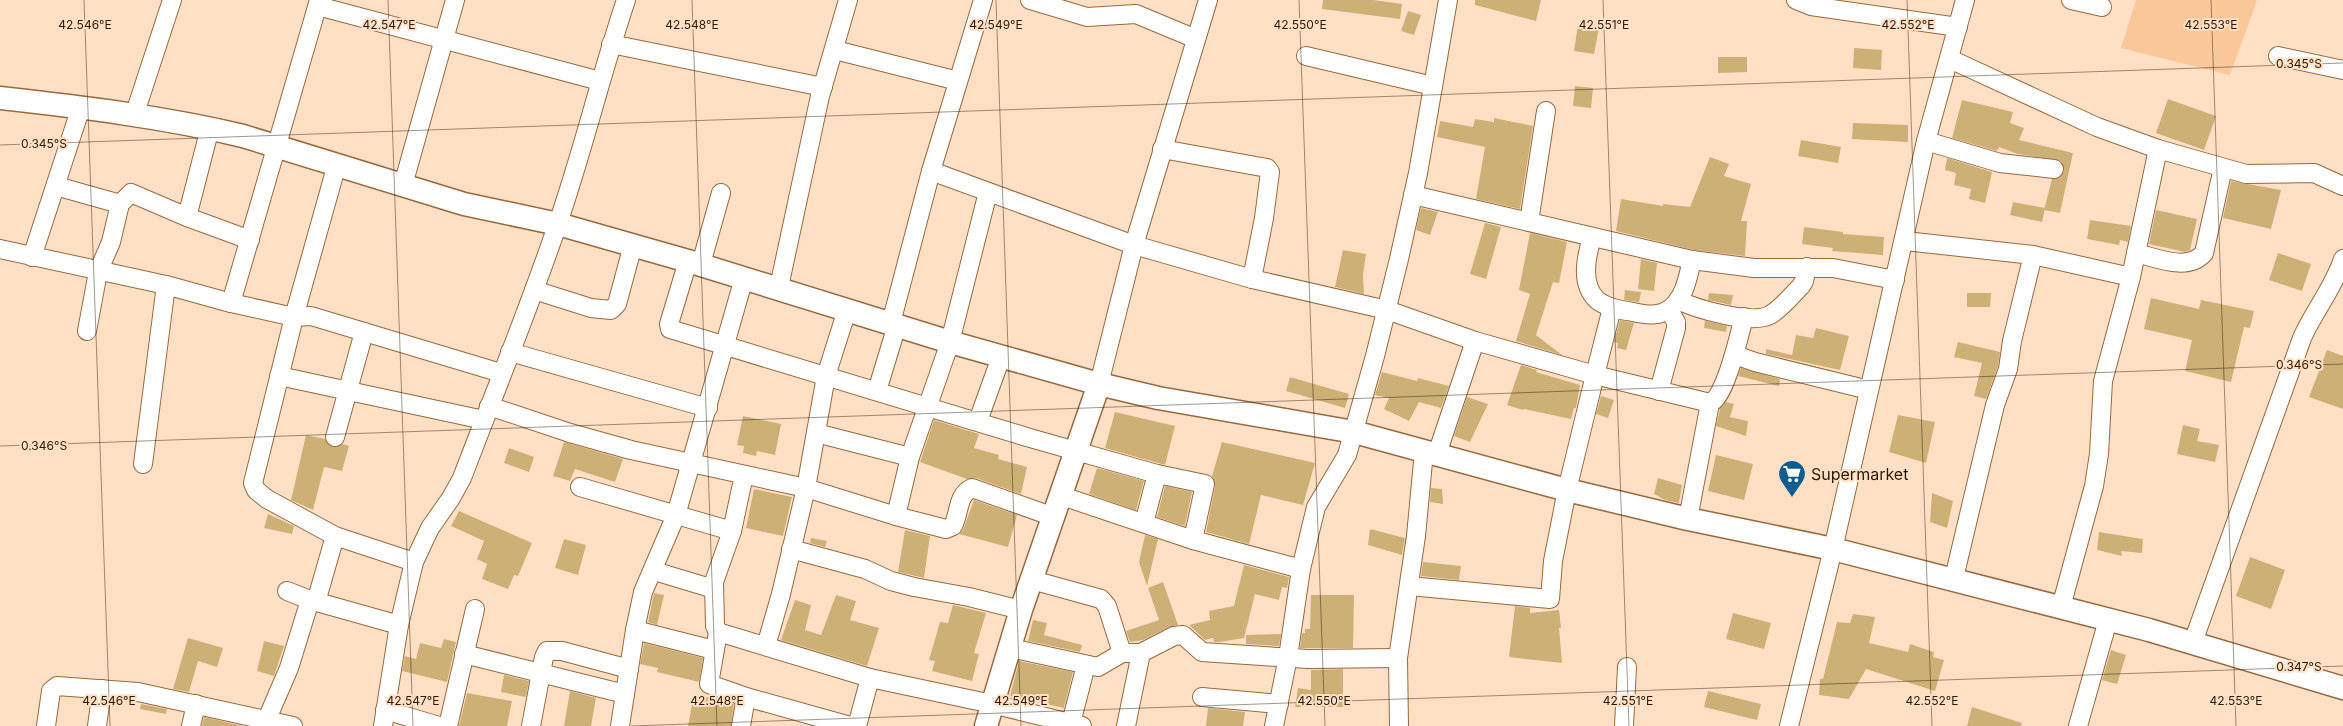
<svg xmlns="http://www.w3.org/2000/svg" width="2343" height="726" font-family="Inter,sans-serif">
  <rect width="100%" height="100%" fill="#ffe0c5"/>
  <!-- green -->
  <polygon fill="#f9c799" points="2136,0 2257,0 2230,75 2121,48"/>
  <!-- building -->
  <g fill="#cdb076">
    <polygon points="1323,0 1373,0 1402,4 1400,19 1322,9"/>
    <polygon points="1475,0 1541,0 1536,21 1475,5"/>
    <polygon points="1408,11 1421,15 1414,35 1401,31"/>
    <polygon points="1578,25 1599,28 1594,54 1574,51"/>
    <polygon points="1854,48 1882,50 1881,70 1853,68"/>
    <polygon points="1718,57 1747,57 1747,72 1718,73"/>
    <polygon points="1575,86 1593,88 1591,108 1573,106"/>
    <polygon points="2168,99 2216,116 2204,150 2156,133"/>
    <polygon points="1962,100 2013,112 2010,123 2024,128 2019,140 2073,153 2060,213 2044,210 2052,179 2059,178 2064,171 2061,161 2018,154 1999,147 1997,151 1952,138"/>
    <polygon points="1494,118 1533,126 1520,209 1476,199 1485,147 1437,137 1440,121 1473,127 1475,119 1494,122"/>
    <polygon points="1853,123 1908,125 1908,142 1852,139"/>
    <polygon points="1801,140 1841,147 1838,163 1798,156"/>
    <polygon points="1710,157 1729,164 1724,176 1751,184 1741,221 1747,221 1745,256 1694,250 1616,231 1621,199 1663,206 1663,204 1690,207"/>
    <polygon points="1947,158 1992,172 1985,203 1969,199 1971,189 1954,185 1956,173 1945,170"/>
    <polygon points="2231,181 2281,190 2271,229 2223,218"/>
    <polygon points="2013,202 2045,208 2042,222 2010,215"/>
    <polygon points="1421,208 1438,212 1430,235 1416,230"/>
    <polygon points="2156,210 2197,219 2190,250 2185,252 2149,244"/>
    <polygon points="2090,220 2131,226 2128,242 2120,240 2119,245 2087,239"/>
    <polygon points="1485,223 1501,227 1486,279 1470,274"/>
    <polygon points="1804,227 1843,232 1843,234 1884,237 1883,255 1832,251 1833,248 1802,244"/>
    <polygon points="1530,233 1567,242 1559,283 1553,282 1536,335 1562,355 1516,341 1530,294 1519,290"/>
    <polygon points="1343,250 1366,254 1363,275 1364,294 1335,287"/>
    <polygon points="2278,253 2311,264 2302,291 2269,280"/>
    <polygon points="1641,259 1657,263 1654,291 1638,289"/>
    <polygon points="1625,290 1641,292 1639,302 1624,300"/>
    <polygon points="1709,293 1733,295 1731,305 1708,300"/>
    <polygon points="1967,293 1991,293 1990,307 1967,307"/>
    <polygon points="2151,298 2199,309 2201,300 2254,311 2250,328 2244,327 2231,382 2185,371 2192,340 2144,329"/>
    <polygon points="1620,320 1634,323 1626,350 1617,348 1618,343 1614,342"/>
    <polygon points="1705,321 1727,326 1726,332 1704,328"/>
    <polygon points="1816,328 1849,336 1840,370 1766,354 1766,349 1792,355 1796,335 1813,338"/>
    <polygon points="1958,342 2000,352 1998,366 1986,399 1974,396 1982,363 1954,357"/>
    <polygon points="2327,350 2343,356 2343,409 2309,397"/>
    <polygon points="1521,365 1537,370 1536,372 1580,385 1576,408 1574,408 1571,419 1524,409 1523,410 1507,405"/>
    <polygon points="1741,368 1780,379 1779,386 1738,376"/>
    <polygon points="1382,372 1417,381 1418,378 1449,386 1441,408 1419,402 1409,421 1384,409 1389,398 1375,395"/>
    <polygon points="1290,377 1349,394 1345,408 1286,391"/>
    <polygon points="1601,396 1614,400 1608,418 1596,414"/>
    <polygon points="1467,397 1488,404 1470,442 1454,436"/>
    <polygon points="1726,402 1734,404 1730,417 1748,421 1746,436 1716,426 1720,409"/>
    <polygon points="1115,412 1175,426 1165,465 1105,448"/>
    <polygon points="1898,415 1935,422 1926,463 1889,452"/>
    <polygon points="743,416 781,424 775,455 757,451 756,456 743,453 744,446 737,445"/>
    <polygon points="934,420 979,434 974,448 999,455 998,459 1027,467 1021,494 976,478 967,479 920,462"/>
    <polygon points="2183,425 2200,429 2197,441 2219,445 2215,462 2177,454"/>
    <polygon points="306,435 325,439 333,447 343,444 349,446 342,471 324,467 313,510 291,500"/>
    <polygon points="564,442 623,459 615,482 575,469 570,481 553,476"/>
    <polygon points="1222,442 1315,463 1303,505 1261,495 1249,544 1206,532 1215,486 1212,476"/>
    <polygon points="509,448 534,457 529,472 504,463"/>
    <polygon points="1716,455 1753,464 1744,500 1708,491"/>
    <polygon points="1097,468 1144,481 1136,510 1089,494"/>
    <polygon points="1658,478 1682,485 1679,503 1665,500 1654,494"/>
    <polygon points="1165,486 1192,492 1185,526 1157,517"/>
    <polygon points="1431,488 1442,489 1443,504 1430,502"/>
    <polygon points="754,489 792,497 783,536 746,528"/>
    <polygon points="1932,493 1953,501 1947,528 1930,522"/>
    <polygon points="974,500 1017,515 1008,547 959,534 963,530"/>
    <polygon points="459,511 532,543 518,576 514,575 508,589 482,579 487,564 477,559 484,541 451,526"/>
    <polygon points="268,514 294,526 292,534 264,528"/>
    <polygon points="1370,529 1405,538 1402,555 1368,545"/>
    <polygon points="905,530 930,536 924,578 898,572"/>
    <polygon points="2099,532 2143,539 2142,553 2121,551 2122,556 2097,550"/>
    <polygon points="1145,535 1158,539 1147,586 1139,562"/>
    <polygon points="811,538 827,541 825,547 810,543"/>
    <polygon points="564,539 586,545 578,575 555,568"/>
    <polygon points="2250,557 2285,570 2271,609 2236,596"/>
    <polygon points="1423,562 1461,566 1459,580 1421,576"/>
    <polygon points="1244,565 1289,577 1287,588 1282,587 1279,600 1255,594 1244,638 1219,642 1214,642 1213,638 1205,640 1189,625 1210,620 1209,611 1234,606"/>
    <polygon points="1163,582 1178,625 1169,627 1143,640 1130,642 1126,631 1159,620 1148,588"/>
    <polygon points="654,593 664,595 657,625 648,622"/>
    <polygon points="836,595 856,601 850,620 879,628 867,666 781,640 795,600 811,605 805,630 821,635"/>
    <polygon points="1311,595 1354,595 1353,648 1300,648 1302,633 1305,633 1305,629 1310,629"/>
    <polygon points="953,605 986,613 974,653 979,654 972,681 932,671 935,661 929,660 940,622 948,623"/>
    <polygon points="1515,606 1530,608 1530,613 1559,610 1561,628 1559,628 1562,663 1509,657"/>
    <polygon points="1733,613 1771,623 1764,649 1726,639"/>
    <polygon points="1853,614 1875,617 1869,643 1908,652 1910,644 1934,652 1933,657 1944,660 1935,691 1866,669 1849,699 1819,695 1820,679 1823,679 1837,622 1850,623"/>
    <polygon points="1033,620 1047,623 1044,635 1082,645 1080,652 1028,641"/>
    <polygon points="1281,634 1279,646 1246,644 1246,635"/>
    <polygon points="188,638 223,648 217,667 198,661 189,692 173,689"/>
    <polygon points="444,639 456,642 447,682 402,671 405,656 416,659 420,643 441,648"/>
    <polygon points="264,641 284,646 274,676 257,671"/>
    <polygon points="644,643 703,658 699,682 657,672 658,668 640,664"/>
    <polygon points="2111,650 2126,655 2117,684 2102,680"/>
    <polygon points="1019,661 1073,672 1064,708 1010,696"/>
    <polygon points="1343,669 1343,707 1295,707 1298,688 1311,690 1311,670"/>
    <polygon points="504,675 529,681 526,697 501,692"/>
    <polygon points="570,691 596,698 591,726 564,726"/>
    <polygon points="1708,691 1761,704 1757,720 1704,707"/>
    <polygon points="467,693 512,701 507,726 459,726"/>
    <polygon points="694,694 734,704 731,726 688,726"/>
    <polygon points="141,704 167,709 166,714 140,709"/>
    <polygon points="1972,707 2022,723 2021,726 1967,726"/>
    <polygon points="1208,708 1245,712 1243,726 1206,726"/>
    <polygon points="204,717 243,726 202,726"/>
  </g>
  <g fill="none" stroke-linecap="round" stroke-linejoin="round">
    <defs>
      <g id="minor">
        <polyline points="1030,0 1087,17 1136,14 1196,39"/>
        <polyline points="1796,0 1811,6 1958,27"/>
        <polyline points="2071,0 2102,7"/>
        <polyline points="318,6 600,81"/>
        <polyline points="611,44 823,87"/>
        <polyline points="835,50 958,81"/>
        <polyline points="1306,56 1433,86"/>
        <polyline points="2278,56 2343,70"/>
        <polyline points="1950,59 2097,127 2158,149 2246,174 2314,173 2343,186"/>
        <polyline points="134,116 172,0"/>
        <polyline points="1926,141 2000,163 2054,169"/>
        <polyline points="1162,149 1267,168 1270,172 1264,218 1252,279"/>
        <polyline points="337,164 294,317 253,483 256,490 267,499 335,536 414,562"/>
        <polyline points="931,171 1134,245 1252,279 1387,310 1475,341 1595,375 1567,490 1553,561 1550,599 1409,586"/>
        <polyline points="403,185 455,0"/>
        <polyline points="56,186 120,204"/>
        <polyline points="1413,195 1692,260 1754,268 1833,268 1895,280"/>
        <polyline points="187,217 210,128"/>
        <polyline points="1529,222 1546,111"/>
        <path d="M1592,238c-6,19 -12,46 5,62 10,8 24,10 36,12 13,3 27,5 38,-4 14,-11 17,-32 21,-48"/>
        <polyline points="1905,241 2033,255 2131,277"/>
        <polyline points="0,249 166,285 231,303 294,317 311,316 501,373"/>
        <path d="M2136,253c21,5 52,19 68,0l19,-85"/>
        <polyline points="32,257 81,107"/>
        <polyline points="688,261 669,324 670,329 1030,438 1157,474 1205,484 1193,540 1301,569"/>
        <polyline points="701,264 721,193"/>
        <polyline points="779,287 820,96 848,0"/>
        <polyline points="534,290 591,308 611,310 617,304 633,245"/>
        <path d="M1678,300c18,9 73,25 92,15 12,-7 22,-20 31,-29l3,-5 3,-14"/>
        <polyline points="231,303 319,0"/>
        <path d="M1612,308l-17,67 115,28c15,-4 30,-71 34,-86"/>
        <polyline points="891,323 931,171 983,0"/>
        <polyline points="87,331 98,272 111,242 120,204 131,193 187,217 250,240"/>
        <polyline points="510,352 708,408"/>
        <polyline points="1735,355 1755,362 1869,390"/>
        <polyline points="279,376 484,420"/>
        <polyline points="1099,384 1134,245 1208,0"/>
        <polyline points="877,391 897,325"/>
        <polyline points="1659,391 1676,328 1676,322 1669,310"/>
        <path d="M489,406l81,27 61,17 175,38 90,28 50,13 7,-3c7,-14 4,-31 19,-38l82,29"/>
        <polyline points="978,421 1001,357"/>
        <polyline points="816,433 910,457"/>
        <polyline points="335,437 364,332"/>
        <polyline points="1437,454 1475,341"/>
        <polyline points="143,464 166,285"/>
        <polyline points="744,475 732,531 714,582 715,626 718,632 709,684 746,697 850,726"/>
        <polyline points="580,487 732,531"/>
        <polyline points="1062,496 1193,540"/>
        <polyline points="896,516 910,457 950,342 988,192"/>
        <polyline points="1688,519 1710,403"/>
        <polyline points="1144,523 1157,474"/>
        <polyline points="791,549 865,569 891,581 914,587 969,597 1021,610"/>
        <polyline points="654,571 714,589"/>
        <polyline points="1954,578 1995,405 2008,369 2012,341 2033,255"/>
        <polyline points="1032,580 1101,599 1107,606 1122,653"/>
        <polyline points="287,591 310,600 399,625"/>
        <polyline points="316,602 335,536"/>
        <polyline points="2061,607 2094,486 2099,454 2103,381 2131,277 2158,149"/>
        <polyline points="635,630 714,650"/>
        <polyline points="718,632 870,678 992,704 1082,726"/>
        <path d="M2193,642l109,-304c12,-27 32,-51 41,-79"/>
        <polyline points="766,646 781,594 806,488 826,376 847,310"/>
        <polyline points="1010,648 1098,667 1122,653 1141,653 1174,636 1183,635 1202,652 1308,659 1398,658"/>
        <polyline points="464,654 625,694"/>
        <polyline points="1202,697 1279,704"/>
        <polyline points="385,710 439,726"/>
        <polyline points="1071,723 1086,665"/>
        <polyline points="46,726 51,691 57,686 138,692 293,726"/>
        <polyline points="97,726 102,689"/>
        <polyline points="191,726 196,704"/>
        <polyline points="264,726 289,668 310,600"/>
        <path d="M383,726l16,-101 15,-63 16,-34 21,-30 11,-20c32,-84 66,-167 95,-252 26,-75 44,-152 69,-226"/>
        <polyline points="448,726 475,609"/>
        <polyline points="531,726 544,657 547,651 562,651 629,669"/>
        <polyline points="620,726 635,630 643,592 676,515 744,278"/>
        <polyline points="741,726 746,697"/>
        <polyline points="857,726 870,678"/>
        <polyline points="1126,726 1141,653"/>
        <polyline points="1274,726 1288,657 1301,569 1316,507 1347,455 1375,356 1399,259 1418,173 1448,0"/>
        <polyline points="1399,726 1398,658 1416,536 1424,451"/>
        <polyline points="1624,726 1627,667"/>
        <polyline points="1789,726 1833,549 1926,141 1965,0"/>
        <polyline points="2078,726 2108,620"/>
      </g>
      <g id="tertiary">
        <path d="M0,98c81,9 164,19 243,38l221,68 94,20 130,37 262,81 149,42 59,14 196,34 213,58 121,29 145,30 316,81 194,58"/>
        <polyline points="986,726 1021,610 1099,384"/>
      </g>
    </defs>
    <!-- minor casing -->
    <use href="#minor" stroke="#96693e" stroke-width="20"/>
    <!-- tertiary casing -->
    <use href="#tertiary" stroke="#96693e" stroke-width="25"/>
    <!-- minor -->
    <use href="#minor" stroke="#fff" stroke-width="18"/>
    <!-- tertiary -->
    <use href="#tertiary" stroke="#fff" stroke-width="22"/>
  </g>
  <!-- ticks -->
  <path fill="none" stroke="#2b1906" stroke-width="1" stroke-opacity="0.45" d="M84,0l26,726M388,0l25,726M692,0l25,726M996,0l25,726M1299,0l26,726M1603,0l26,726M1907,0l25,726M2211,0l25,726M0,145l2343,-82M0,446l2343,-82M631,726l1712,-60"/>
  <!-- icons -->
  <defs>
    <symbol id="supermarket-pin" viewBox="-11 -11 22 30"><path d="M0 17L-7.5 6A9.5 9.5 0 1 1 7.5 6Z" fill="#0e5d90" stroke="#ffe0c5"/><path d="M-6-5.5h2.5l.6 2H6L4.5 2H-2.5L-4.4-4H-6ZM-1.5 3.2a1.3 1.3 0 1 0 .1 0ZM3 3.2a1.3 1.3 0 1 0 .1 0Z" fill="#fff"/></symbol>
  </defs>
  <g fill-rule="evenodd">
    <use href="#supermarket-pin" x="1776" y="458" width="32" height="43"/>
  </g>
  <g text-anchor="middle" stroke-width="4" stroke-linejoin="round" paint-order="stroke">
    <!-- poi labels -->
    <g font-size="16" fill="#2b1906" stroke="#ffe0c5" text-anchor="start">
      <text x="1811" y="480">Supermarket</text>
    </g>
  </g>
  <g font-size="12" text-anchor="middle" fill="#2b1906" stroke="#ffe0c5" stroke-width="4" stroke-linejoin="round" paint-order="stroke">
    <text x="85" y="29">42.546°E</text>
    <text x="389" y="29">42.547°E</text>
    <text x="692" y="29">42.548°E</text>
    <text x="996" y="29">42.549°E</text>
    <text x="1300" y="29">42.550°E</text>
    <text x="1604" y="29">42.551°E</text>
    <text x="1908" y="29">42.552°E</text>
    <text x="2211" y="29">42.553°E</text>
    <text x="2299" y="68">0.345°S</text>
    <text x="44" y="148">0.345°S</text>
    <text x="2299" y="369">0.346°S</text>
    <text x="44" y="450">0.346°S</text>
    <text x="2299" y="671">0.347°S</text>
    <text x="109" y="705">42.546°E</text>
    <text x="413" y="705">42.547°E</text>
    <text x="717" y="705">42.548°E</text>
    <text x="1021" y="705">42.549°E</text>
    <text x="1324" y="705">42.550°E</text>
    <text x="1628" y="705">42.551°E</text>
    <text x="1932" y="705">42.552°E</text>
    <text x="2236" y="705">42.553°E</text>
  </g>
</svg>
